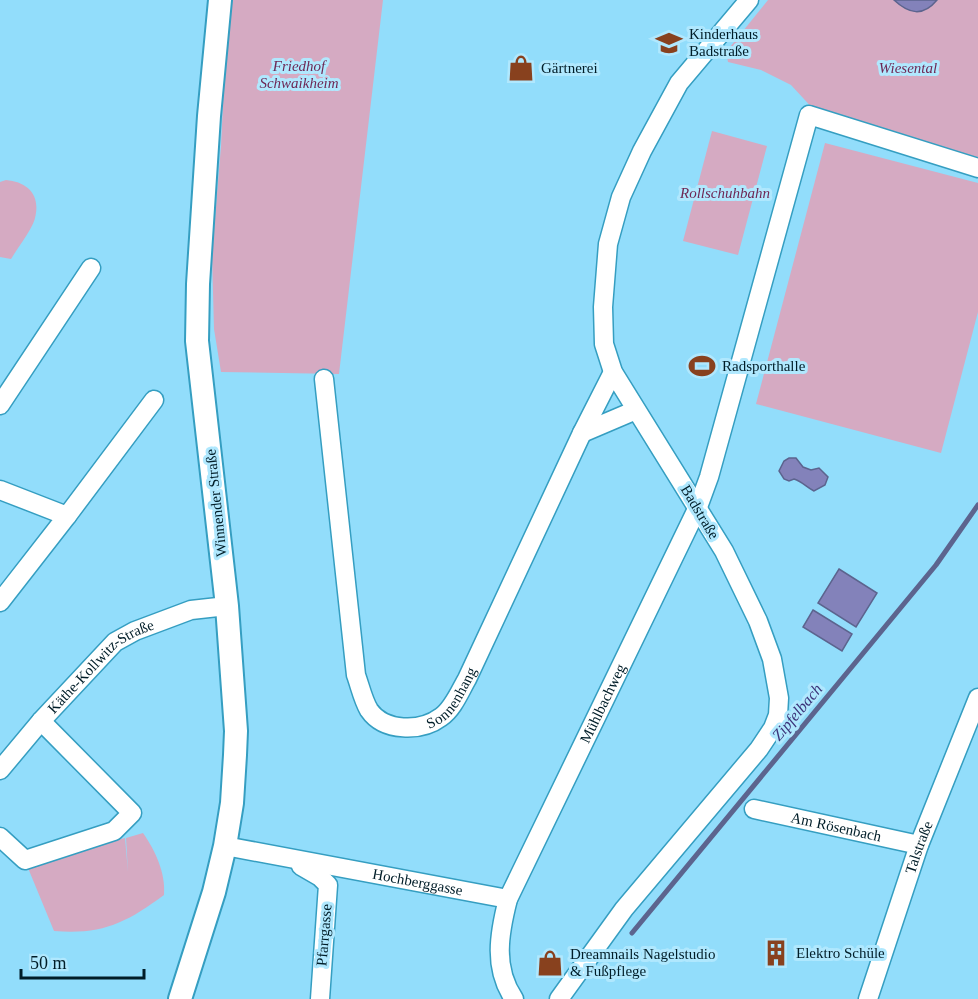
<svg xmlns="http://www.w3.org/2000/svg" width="978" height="999" font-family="Georgia,serif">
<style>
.green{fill:#d5aac2}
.water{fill:#8382ba;stroke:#5c648e;stroke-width:1.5}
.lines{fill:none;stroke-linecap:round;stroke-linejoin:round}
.stream{stroke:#5c648e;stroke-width:5}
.minor-casing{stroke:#359ec1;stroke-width:21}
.major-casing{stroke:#359ec1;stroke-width:26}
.minor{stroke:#fff;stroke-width:18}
.major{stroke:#fff;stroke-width:22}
.labels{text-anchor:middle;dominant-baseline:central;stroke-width:6;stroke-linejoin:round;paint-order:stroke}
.poi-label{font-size:15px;fill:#001d28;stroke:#b0e8fe;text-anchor:start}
.park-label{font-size:15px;font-style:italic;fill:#6e2855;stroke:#b0e8fe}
.street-label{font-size:15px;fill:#001d28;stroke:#b0e8fe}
.water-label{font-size:16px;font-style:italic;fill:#3c347a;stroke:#b0e8fe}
</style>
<rect width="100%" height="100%" fill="#92ddfb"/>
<g class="green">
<path d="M 228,0 L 383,0 L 339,374 L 221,372 L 214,329 L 212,255 L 221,146 Z"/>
<path d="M 768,0 L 978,0 L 978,162 L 816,112 L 791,85 L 761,70 L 728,62 L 726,52 Z"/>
<path d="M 712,131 L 767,146 L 738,255 L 683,241 Z"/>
<path d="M 825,143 L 978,183 L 978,312 L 941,453 L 756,404 Z"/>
<path d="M 6,180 C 27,182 41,194 35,218 C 33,228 17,249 11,259 L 0,257 L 0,182 Z"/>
<path d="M 143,833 C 155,850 166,873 164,895 C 126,923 102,935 54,931 L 28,868 L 79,850 L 125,838 L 128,872 L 126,838 Z"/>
</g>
<g class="water">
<path d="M 894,0 L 937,0 C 923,17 909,14 894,0 Z"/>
<path d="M 789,458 L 796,458 L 803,467 L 811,470 L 819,468 L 828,477 L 825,485 L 814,491 C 806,487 803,482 794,479 L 789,481 L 784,479 L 779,471 L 784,461 Z"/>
<path d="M 839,569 L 877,593 L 856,627 L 818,603 Z"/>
<path d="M 813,610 L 852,634 L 842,651 L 803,627 Z"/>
</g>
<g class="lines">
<path class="stream" d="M 632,933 L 936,565 L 978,505"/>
<g class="minor-casing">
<g id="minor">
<path id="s1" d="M 324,379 L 356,675 C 360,686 363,700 369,710 C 384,732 421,732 441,717 C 453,709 460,691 467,679 L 582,433 L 613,372"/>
<path d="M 0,405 L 91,268"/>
<path d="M 582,433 L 636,410"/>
<path d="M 0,490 L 67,516 L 0,602"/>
<path d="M 67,516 L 154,400"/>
<path id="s2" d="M 0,770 L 41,721 L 115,642 L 135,631 L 191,610 L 227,606"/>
<path id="s3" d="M 754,809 L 919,845"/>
<path d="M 0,837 L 25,860 L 114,831 L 132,813 L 41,721"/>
<path id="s4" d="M 225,846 L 508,899"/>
<path d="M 301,866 L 320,877 L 328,885 L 320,999"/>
<path id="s5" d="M 514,999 C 493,968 499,934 508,899 L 698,507 L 709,477 L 809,115 L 978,168"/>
<path d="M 559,999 L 624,909 L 759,749 L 773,728 L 778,715 L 779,698 L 772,659 L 758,621 L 724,551 L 613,372 L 604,344 L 603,307 L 608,244 L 621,197 L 642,151 L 679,83 L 749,0"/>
<path id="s6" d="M 868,999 L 919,845 L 978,698"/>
</g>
</g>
<g class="major-casing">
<path id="major" d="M 180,999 L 214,892 L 225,846 L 232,803 L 235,755 L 236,731 L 227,606 L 197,341 L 198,284 L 209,116 L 220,0"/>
</g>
<use href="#minor" class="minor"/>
<use href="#major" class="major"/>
</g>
<defs>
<g id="school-bare" transform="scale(2.07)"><path d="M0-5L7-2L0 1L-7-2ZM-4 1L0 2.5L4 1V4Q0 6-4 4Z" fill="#88411e" stroke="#b0e8fe" stroke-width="2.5" paint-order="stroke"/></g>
<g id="shop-bare" transform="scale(2.07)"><path d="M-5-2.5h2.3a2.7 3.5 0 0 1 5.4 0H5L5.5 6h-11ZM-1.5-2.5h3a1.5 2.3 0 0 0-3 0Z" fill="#88411e" stroke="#b0e8fe" stroke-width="2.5" paint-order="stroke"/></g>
<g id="stadium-bare" transform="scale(2.07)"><path d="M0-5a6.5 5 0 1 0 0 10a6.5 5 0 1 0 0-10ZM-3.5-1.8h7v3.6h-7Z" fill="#88411e" stroke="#b0e8fe" stroke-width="2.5" paint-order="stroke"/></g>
<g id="building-bare" transform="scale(2.07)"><path d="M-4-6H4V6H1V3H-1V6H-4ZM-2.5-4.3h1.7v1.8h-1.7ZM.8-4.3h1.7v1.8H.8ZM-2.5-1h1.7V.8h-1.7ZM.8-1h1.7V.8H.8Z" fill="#88411e" stroke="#b0e8fe" stroke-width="2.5" paint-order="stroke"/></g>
</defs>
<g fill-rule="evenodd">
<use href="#school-bare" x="669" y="43"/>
<use href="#shop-bare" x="521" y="68"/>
<use href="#stadium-bare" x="702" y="366"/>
<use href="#building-bare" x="776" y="953"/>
<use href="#shop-bare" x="550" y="963"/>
</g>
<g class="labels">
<g class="poi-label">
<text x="689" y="34">Kinderhaus<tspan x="689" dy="17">Badstraße</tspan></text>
<text x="541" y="68">Gärtnerei</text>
<text x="722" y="366">Radsporthalle</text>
<text x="796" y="953">Elektro Schüle</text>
<text x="570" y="954">Dreamnails Nagelstudio<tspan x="570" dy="17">&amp; Fußpflege</tspan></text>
</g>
<g class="park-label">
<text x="299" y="66">Friedhof<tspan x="299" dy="17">Schwaikheim</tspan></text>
<text x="908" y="68">Wiesental</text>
<text x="725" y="193">Rollschuhbahn</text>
</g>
<g class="street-label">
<text transform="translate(216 503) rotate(-96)">Winnender Straße</text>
<text transform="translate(700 512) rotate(59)">Badstraße</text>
<text stroke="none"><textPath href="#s2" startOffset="146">Käthe-Kollwitz-Straße</textPath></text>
<text stroke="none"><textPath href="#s1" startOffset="436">Sonnenhang</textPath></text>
<text stroke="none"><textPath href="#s5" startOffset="321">Mühlbachweg</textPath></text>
<text stroke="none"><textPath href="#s3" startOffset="84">Am Rösenbach</textPath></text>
<text stroke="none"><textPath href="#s6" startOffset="160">Talstraße</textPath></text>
<text stroke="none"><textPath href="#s4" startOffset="196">Hochberggasse</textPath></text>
<text transform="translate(324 935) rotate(-85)">Pfarrgasse</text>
</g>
<g class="water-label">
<text transform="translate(797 712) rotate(-50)">Zipfelbach</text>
</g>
</g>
<path d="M21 969v9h123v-9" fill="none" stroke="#001d28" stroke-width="3"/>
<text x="30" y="969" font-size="18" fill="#001d28" stroke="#b0e8fe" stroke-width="4.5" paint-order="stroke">50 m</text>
</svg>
